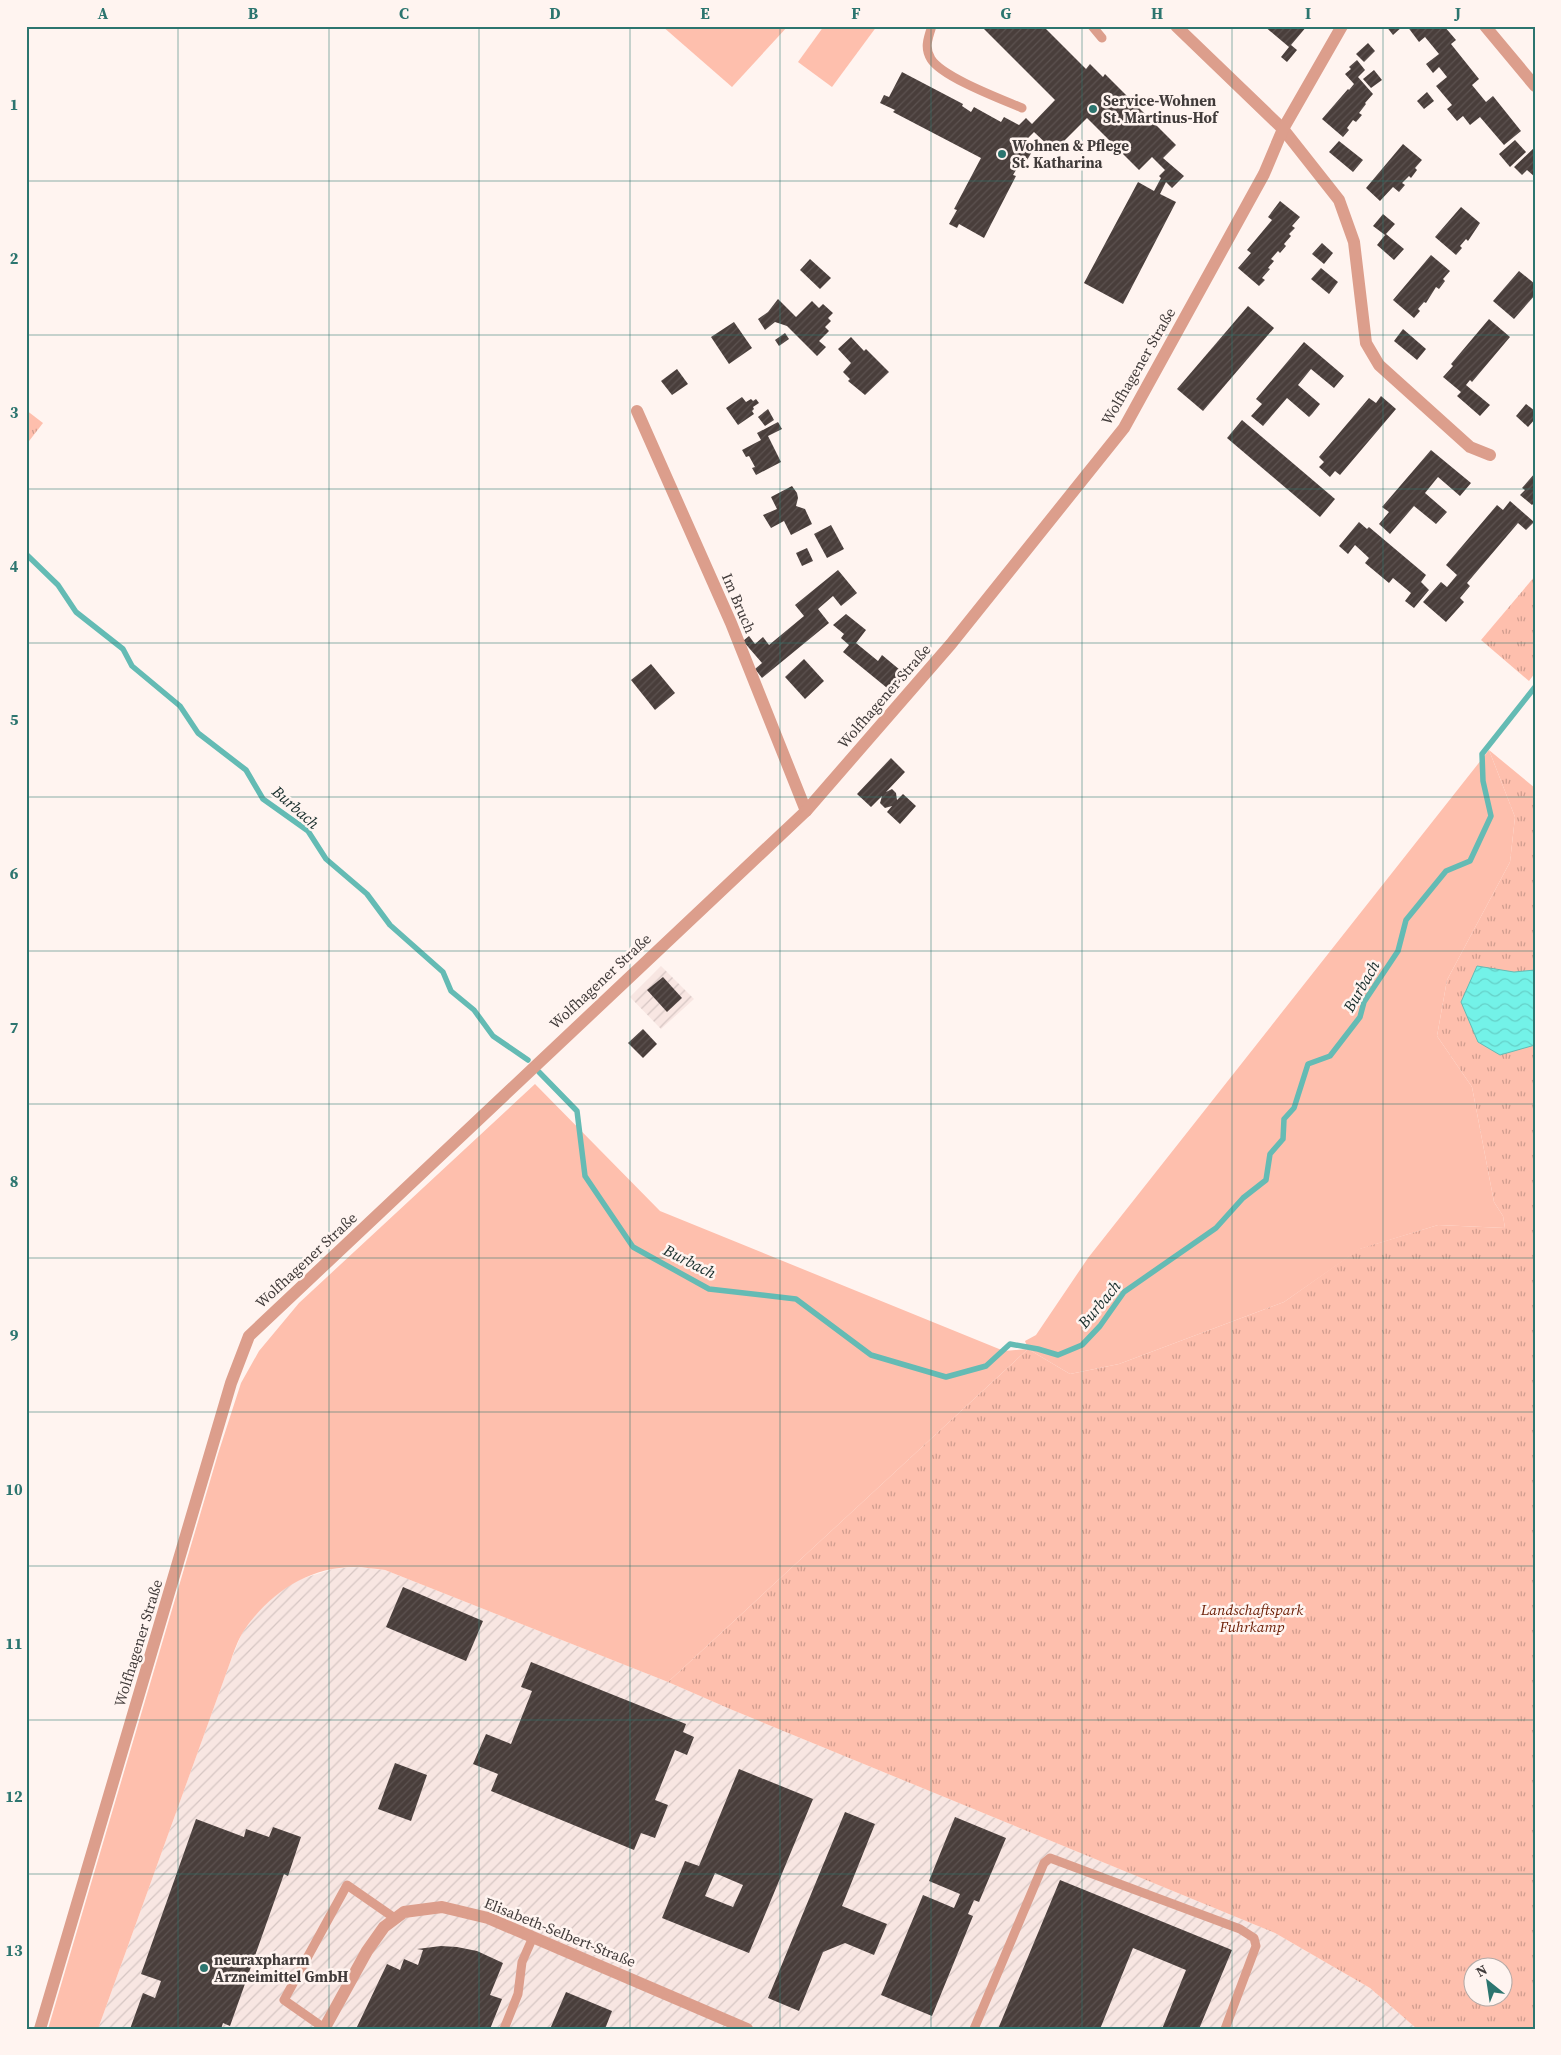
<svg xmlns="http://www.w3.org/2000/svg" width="1561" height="2055" font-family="'Source Serif 4',serif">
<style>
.industrial{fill:url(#industrial-furrows)}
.grass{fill:#febfad}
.park{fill:url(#park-tufts);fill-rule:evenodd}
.water{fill:url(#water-waves);stroke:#64bbb4}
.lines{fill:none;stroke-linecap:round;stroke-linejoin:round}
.stream{stroke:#64bbb4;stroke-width:5.5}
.building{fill:url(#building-hatch);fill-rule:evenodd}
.lane{stroke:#dc9e8c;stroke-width:9}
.street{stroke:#dc9e8c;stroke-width:12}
.grid{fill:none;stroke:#2c756f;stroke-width:1;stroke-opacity:0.55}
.poi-dot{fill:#2c756f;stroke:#fff4f0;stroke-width:2}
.labels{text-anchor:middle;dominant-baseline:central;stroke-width:5;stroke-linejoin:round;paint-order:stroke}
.poi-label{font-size:15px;font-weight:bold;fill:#413b3a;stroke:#fff4f0;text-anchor:start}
.street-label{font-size:15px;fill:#413b3a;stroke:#fff4f0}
.park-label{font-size:15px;font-style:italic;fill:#6b1d04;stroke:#fff4f0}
.water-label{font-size:16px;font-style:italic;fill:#182e2c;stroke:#fff4f0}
.neatline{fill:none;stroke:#2c756f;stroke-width:2}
.grid-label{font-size:16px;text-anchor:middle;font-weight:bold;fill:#2c756f}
</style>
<defs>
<pattern id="industrial-furrows" width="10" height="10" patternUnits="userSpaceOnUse" patternTransform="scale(1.25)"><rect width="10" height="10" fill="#f8e6e2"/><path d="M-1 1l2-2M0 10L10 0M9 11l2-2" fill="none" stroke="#d6c6c3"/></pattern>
<pattern id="park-tufts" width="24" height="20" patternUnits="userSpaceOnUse" patternTransform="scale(1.25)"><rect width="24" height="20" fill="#febfad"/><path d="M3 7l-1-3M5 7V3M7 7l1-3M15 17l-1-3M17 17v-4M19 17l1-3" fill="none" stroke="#cf9c8e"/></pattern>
<pattern id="water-waves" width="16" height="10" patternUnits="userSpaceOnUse" patternTransform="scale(1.25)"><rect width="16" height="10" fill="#73f2e8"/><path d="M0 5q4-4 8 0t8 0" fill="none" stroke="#65d0c8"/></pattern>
<pattern id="building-hatch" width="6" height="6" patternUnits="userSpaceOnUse" patternTransform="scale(1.25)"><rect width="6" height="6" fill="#493e3b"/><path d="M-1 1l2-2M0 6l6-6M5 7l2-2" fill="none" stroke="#5c5250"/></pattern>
</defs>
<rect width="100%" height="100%" fill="#fff4f0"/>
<g class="industrial">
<path d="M 661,966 L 694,999 L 661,1029 L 630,997 Z"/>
<path d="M 355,1567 L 385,1570 L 668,1682 L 730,1709 L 1275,1933 L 1370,1988 L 1417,2029 L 98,2029 L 231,1660 L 242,1633 L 258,1611 L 279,1592 L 298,1580 L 333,1569 Z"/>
</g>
<g class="grass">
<path d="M 662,26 L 788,26 L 732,87 Z"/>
<path d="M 824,26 L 877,26 L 832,87 L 798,62 Z"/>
<path d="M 1489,750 L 1515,817 L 1510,862 L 1447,980 L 1437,1036 L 1472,1087 L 1494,1202 L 1503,1216 L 1505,1228 L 1438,1225 L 1360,1249 L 1284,1302 L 1119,1364 L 1070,1374 L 1028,1349 L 668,1682 L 385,1570 C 375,1569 364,1567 354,1567 C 308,1567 268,1594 243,1632 C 238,1640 234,1651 231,1660 L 98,2029 L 48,2029 L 218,1454 L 241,1383 L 259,1351 L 299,1303 L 535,1084 L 660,1211 L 1004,1351 L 1028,1349 L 1025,1341 L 1036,1335 L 1088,1258 Z"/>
</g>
<g class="park">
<path d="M 26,410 L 43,423 L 26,445 Z"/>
<path d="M 1535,576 L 1535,673 L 1529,681 L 1481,640 Z"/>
<path d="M 1489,750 L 1535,788 L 1535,2029 L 1417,2029 L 1370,1988 L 1275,1933 L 730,1709 L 668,1682 L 1028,1349 L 1070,1374 L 1119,1364 L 1284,1302 L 1359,1249 L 1438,1225 L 1505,1228 L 1503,1216 L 1494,1202 L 1472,1087 L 1437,1036 L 1447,980 L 1510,862 L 1515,817 ZM 1474,1968 L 1504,1968 L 1504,1998 L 1474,1998 Z"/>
</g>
<path class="water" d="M 1477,966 L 1514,972 L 1535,970 L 1535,1045 L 1500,1055 L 1478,1042 L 1461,1002 Z"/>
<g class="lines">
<g class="stream">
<path d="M 26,554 L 58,585 L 76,612 L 123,649 L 132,666 L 180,706 L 198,733 L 246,770 L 263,799 L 308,831 L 326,859 L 367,894 L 390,925 L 443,972 L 451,991 L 474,1010 L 493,1036 L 528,1060"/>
<path d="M 539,1072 L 577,1111 L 585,1176 L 633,1247 L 709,1289 L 796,1299 L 871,1355 L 946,1377 L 986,1366 L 1010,1344 L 1038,1349 L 1058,1355 L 1082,1345 L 1100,1326 L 1124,1292 L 1216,1228 L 1243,1198 L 1266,1180 L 1270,1154 L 1283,1139 L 1284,1119 L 1294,1108 L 1308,1064 L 1330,1056 L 1360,1017 L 1364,1002 L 1398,951 L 1406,920 L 1446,871 L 1470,861 L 1491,816 L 1483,781 L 1482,754 L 1535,687"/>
</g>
</g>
<g class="building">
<path d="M 981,26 L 1043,26 L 1086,69 L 1090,64 L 1103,77 L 1105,74 L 1176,145 L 1163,158 L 1184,176 L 1172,188 L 1166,182 L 1160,194 L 1176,202 L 1123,304 L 1084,283 L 1138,182 L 1154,191 L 1161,178 L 1159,176 L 1165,170 L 1152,157 L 1139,170 L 1087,118 L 1054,151 L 1034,132 L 1022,144 L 1033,150 L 1023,167 L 1019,165 L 1013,175 L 1016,176 L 984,238 L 959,224 L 957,228 L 949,224 L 957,210 L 954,209 L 981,158 L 893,112 L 895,110 L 880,103 L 884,95 L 889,97 L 902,72 L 963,104 L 962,106 L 971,112 L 974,107 L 1001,122 L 1004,117 L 1019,125 L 1026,118 L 1032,124 L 1055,100 Z"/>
<path d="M 1264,26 L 1307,26 L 1291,45 L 1297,50 L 1287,62 L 1281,57 L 1289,47 Z"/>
<path d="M 1386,26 L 1403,26 L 1393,35 Z"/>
<path d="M 1407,26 L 1444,26 L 1456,40 L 1451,44 L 1479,79 L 1472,85 L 1486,102 L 1493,96 L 1521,131 L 1504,145 L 1480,117 L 1470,125 L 1463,116 L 1457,121 L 1447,109 L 1452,105 L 1436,86 L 1447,77 L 1439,67 L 1433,73 L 1426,64 L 1439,54 L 1425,37 L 1419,42 Z"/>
<path d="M 1368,43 L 1375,51 L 1364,62 L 1356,54 Z"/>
<path d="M 1357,60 L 1365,70 L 1358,77 L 1373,94 L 1365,103 L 1366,104 L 1359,113 L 1362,115 L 1356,122 L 1353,120 L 1347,128 L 1349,130 L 1343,137 L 1322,119 L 1348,89 L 1349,90 L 1354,84 L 1345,74 L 1351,69 L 1349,67 Z"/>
<path d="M 1374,70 L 1382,80 L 1371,88 L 1363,79 Z"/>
<path d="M 1427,92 L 1434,101 L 1424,109 L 1417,101 Z"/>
<path d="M 1515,140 L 1526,152 L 1510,167 L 1499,154 Z"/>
<path d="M 1339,141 L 1363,160 L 1353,172 L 1329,152 Z"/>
<path d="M 1403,144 L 1422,160 L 1415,168 L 1417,170 L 1411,178 L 1409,176 L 1402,183 L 1405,185 L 1399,192 L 1393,187 L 1380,201 L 1366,188 Z"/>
<path d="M 1535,147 L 1535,177 L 1527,170 L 1522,175 L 1514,167 Z"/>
<path d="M 1280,201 L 1300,217 L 1292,226 L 1295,228 L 1289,234 L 1291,236 L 1284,244 L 1286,246 L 1280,253 L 1278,251 L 1271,259 L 1274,261 L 1268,268 L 1270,269 L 1262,278 L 1265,280 L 1259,286 L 1238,268 L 1251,253 L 1247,250 L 1272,220 L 1268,217 Z"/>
<path d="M 1461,207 L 1480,223 L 1468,241 L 1466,239 L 1460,246 L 1462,248 L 1456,255 L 1435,237 Z"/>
<path d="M 1383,214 L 1395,224 L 1386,234 L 1404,249 L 1394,260 L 1377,245 L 1385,235 L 1373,226 Z"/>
<path d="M 1322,243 L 1333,253 L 1324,264 L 1312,254 Z"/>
<path d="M 1431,255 L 1450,271 L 1443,279 L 1445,281 L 1439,289 L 1436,287 L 1426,303 L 1424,302 L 1418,309 L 1420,311 L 1414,318 L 1393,300 Z"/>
<path d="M 810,259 L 831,278 L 820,289 L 800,270 Z"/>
<path d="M 1321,268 L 1338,282 L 1329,294 L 1311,279 Z"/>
<path d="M 1519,271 L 1535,284 L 1535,295 L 1514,319 L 1493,301 Z"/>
<path d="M 778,299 L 796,317 L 812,301 L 819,308 L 823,304 L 833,313 L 828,318 L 831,321 L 825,327 L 829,331 L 819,341 L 826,347 L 817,356 L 787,326 L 775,322 L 765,330 L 758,319 L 768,312 Z"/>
<path d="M 1248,306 L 1274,328 L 1203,411 L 1177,389 Z"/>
<path d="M 1489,319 L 1510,337 L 1472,382 L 1470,380 L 1466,385 L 1490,405 L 1480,416 L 1457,396 L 1461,392 L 1443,377 L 1453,366 L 1451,364 Z"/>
<path d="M 734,322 L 752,348 L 729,364 L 711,337 Z"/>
<path d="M 1403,329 L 1426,349 L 1417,360 L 1394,341 Z"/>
<path d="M 785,333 L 789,339 L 779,346 L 775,340 Z"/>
<path d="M 851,337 L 864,351 L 866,349 L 889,372 L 865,395 L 848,381 L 850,379 L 843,372 L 851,363 L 838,349 Z"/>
<path d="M 1304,342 L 1344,376 L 1334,388 L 1311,369 L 1298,385 L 1320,404 L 1312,414 L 1309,417 L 1287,398 L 1263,426 L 1251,416 L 1262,404 L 1256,399 Z"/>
<path d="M 677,369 L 688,384 L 672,395 L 661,381 Z"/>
<path d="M 1381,396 L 1396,409 L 1340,475 L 1335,471 L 1330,477 L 1319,467 L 1324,462 L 1319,457 L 1369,398 L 1376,403 Z"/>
<path d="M 742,397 L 746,402 L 751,399 L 753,401 L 756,399 L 759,403 L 753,407 L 754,409 L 752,411 L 754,414 L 738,425 L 726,408 Z"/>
<path d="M 1526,404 L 1535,411 L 1535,419 L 1528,427 L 1516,416 Z"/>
<path d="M 768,409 L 774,420 L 765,426 L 758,417 Z"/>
<path d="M 1242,420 L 1335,499 L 1320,517 L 1227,438 Z"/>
<path d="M 778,422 L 782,429 L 768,436 L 781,462 L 756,475 L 752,468 L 755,467 L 749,456 L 746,457 L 742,450 L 761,440 L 757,433 Z"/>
<path d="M 1431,450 L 1471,483 L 1460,496 L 1438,477 L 1425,493 L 1447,512 L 1436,524 L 1414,506 L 1390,534 L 1379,524 L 1389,512 L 1382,507 Z"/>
<path d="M 1535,473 L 1535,502 L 1532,505 L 1520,495 L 1525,490 L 1522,488 Z"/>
<path d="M 792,486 L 797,493 L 798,498 L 796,506 L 805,509 L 812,524 L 791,535 L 784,521 L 771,528 L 763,515 L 777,509 L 771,497 Z"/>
<path d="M 1510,501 L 1534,522 L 1526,530 L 1518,523 L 1467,583 L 1470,586 L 1460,598 L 1464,602 L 1446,622 L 1423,602 L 1441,582 L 1447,587 L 1457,575 L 1446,565 L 1497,505 L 1503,510 Z"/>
<path d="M 1359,522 L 1367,529 L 1369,527 L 1426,575 L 1421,582 L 1429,590 L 1414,608 L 1405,601 L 1411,593 L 1393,578 L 1389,583 L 1365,563 L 1369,558 L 1355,545 L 1348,554 L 1339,546 Z"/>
<path d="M 831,525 L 844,549 L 827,558 L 814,534 Z"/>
<path d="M 807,548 L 813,561 L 802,566 L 796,553 Z"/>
<path d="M 838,570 L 857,593 L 841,606 L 833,596 L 818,609 L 829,623 L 762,678 L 755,669 L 762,663 L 743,641 L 749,636 L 755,644 L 763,637 L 769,645 L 804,616 L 795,605 Z"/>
<path d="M 846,614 L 866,630 L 856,643 L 878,661 L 882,655 L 906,675 L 892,692 L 843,652 L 849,645 L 841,638 L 844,634 L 833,625 Z"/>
<path d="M 804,659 L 824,681 L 805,699 L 785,677 Z"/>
<path d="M 651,664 L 675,693 L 655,710 L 631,680 Z"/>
<path d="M 891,758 L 905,772 L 886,792 L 892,789 L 896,793 L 897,800 L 903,794 L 916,806 L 900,824 L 887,812 L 892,806 L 885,808 L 880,803 L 882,796 L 871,807 L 857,794 Z"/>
<path d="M 663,977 L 682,998 L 667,1012 L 647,990 Z"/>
<path d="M 643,1029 L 657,1044 L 643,1058 L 628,1043 Z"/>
<path d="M 403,1587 L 483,1621 L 466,1661 L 386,1627 Z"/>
<path d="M 531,1662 L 686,1724 L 683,1732 L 694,1737 L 687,1755 L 675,1750 L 655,1800 L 668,1805 L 655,1838 L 641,1833 L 634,1850 L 491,1791 L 498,1774 L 473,1764 L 486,1734 L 511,1744 L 532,1691 L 521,1687 Z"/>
<path d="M 395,1763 L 427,1775 L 411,1821 L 378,1809 Z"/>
<path d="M 739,1769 L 813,1799 L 749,1953 L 662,1918 L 685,1861 L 699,1866 ZM 715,1873 L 743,1885 L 733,1907 L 705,1896 Z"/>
<path d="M 845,1812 L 875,1824 L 842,1906 L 887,1924 L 874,1955 L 845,1943 L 823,1952 L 799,2011 L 768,1998 Z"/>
<path d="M 955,1817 L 1006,1838 L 979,1902 L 974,1900 L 968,1914 L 973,1916 L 932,2016 L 881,1995 L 923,1895 L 954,1908 L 960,1894 L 929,1881 Z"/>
<path d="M 196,1819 L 244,1837 L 246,1829 L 269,1837 L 273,1827 L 301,1837 L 288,1876 L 284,1874 L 230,2026 L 223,2023 L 221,2029 L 130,2029 L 143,1993 L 155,1998 L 161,1981 L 141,1974 Z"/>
<path d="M 1060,1880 L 1232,1950 L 1199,2029 L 1162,2029 L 1186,1970 L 1133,1948 L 1100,2029 L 998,2029 Z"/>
<path d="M 441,1946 L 457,1947 L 477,1951 L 503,1963 L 490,1995 L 502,1999 L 490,2029 L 356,2029 L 387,1964 L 400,1970 L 404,1959 L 418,1965 L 423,1950 L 417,1949 Z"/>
<path d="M 566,1992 L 612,2011 L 605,2029 L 550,2029 Z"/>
</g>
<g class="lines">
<g class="lane">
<path d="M 932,26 C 928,38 924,48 931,59 C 942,77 1001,99 1022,108"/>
<path d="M 1092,26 L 1102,38"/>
<path d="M 324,2028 L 284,2000 L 347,1885 L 396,1919"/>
<path d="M 504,2029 L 518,1994 L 522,1962 L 533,1937"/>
<path d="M 974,2029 L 1044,1863 L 1050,1858 L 1240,1929 L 1254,1938 L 1256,1946 L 1225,2029"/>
</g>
<g class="street">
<path d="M 1176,26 L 1283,129 L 1339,200 L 1354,242 L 1366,343 L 1379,365 L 1470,447 L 1490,455"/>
<path d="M 1485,26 L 1535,86"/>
<path d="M 637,411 L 731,623 L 806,811"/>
<path d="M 40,2029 L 231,1383 L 249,1336 L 806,811 L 951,644 L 1124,428 L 1264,174 L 1283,129 L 1342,26"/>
<path d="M 324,2029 L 367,1951 L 384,1927 L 404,1912 L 442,1907 L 488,1918 L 747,2029"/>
</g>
</g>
<path class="grid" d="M 178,26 L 178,2029M 329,26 L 329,2029M 479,26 L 479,2029M 630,26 L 630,2029M 780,26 L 780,2029M 931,26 L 931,2029M 1082,26 L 1082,2029M 1232,26 L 1232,2029M 1383,26 L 1383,2029M 26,181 L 1535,181M 26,335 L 1535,335M 26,489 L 1535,489M 26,643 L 1535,643M 26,797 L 1535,797M 26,951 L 1535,951M 26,1104 L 1535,1104M 26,1258 L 1535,1258M 26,1412 L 1535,1412M 26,1566 L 1535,1566M 26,1720 L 1535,1720M 26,1874 L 1535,1874"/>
<g class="poi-dot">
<circle cx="1093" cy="109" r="5"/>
<circle cx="1002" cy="154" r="5"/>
<circle cx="204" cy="1968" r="5"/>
</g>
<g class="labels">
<g class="poi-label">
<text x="1103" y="100">Service-Wohnen<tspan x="1103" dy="17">St. Martinus-Hof</tspan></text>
<text x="1012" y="145">Wohnen &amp; Pflege<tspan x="1012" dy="17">St. Katharina</tspan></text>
<text x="214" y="1959">neuraxpharm<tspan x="214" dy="17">Arzneimittel GmbH</tspan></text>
</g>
<g class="street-label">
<text transform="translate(1138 366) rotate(-60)">Wolfhagener Straße</text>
<text transform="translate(739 603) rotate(67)">Im Bruch</text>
<text transform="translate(884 696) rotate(-49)">Wolfhagener Straße</text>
<text transform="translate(600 981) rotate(-43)">Wolfhagener Straße</text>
<text transform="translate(306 1260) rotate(-43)">Wolfhagener Straße</text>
<text transform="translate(138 1643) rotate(-73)">Wolfhagener Straße</text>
<text transform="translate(560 1932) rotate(22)">Elisabeth-Selbert-Straße</text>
</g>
<g class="park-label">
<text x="1252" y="1609">Landschaftspark<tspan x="1252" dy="17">Fuhrkamp</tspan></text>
</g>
<g class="water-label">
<text transform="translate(296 807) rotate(41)">Burbach</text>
<text transform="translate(1361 986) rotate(-60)">Burbach</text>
<text transform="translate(690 1261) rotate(27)">Burbach</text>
<text transform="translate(1099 1304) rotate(-50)">Burbach</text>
</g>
</g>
<rect width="1561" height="2055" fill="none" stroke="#fff4f0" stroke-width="55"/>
<g transform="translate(1488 1982) rotate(330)"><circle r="24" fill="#fff4f0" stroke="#b3aaa7"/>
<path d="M0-4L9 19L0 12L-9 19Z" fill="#2c756f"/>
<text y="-8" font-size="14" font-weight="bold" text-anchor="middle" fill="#413b3a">N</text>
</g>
<rect x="28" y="28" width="1506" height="2000" class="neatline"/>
<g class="grid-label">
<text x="103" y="19">A</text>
<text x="253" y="19">B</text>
<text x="404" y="19">C</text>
<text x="555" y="19">D</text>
<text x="705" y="19">E</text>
<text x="856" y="19">F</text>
<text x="1006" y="19">G</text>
<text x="1157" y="19">H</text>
<text x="1308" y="19">I</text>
<text x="1458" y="19">J</text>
<text x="14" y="110">1</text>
<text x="14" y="264">2</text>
<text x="14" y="418">3</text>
<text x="14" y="572">4</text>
<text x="14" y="725">5</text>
<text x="14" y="879">6</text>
<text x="14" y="1033">7</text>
<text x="14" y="1187">8</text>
<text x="14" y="1341">9</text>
<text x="14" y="1495">10</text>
<text x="14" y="1649">11</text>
<text x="14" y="1802">12</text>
<text x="14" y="1956">13</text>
</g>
</svg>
